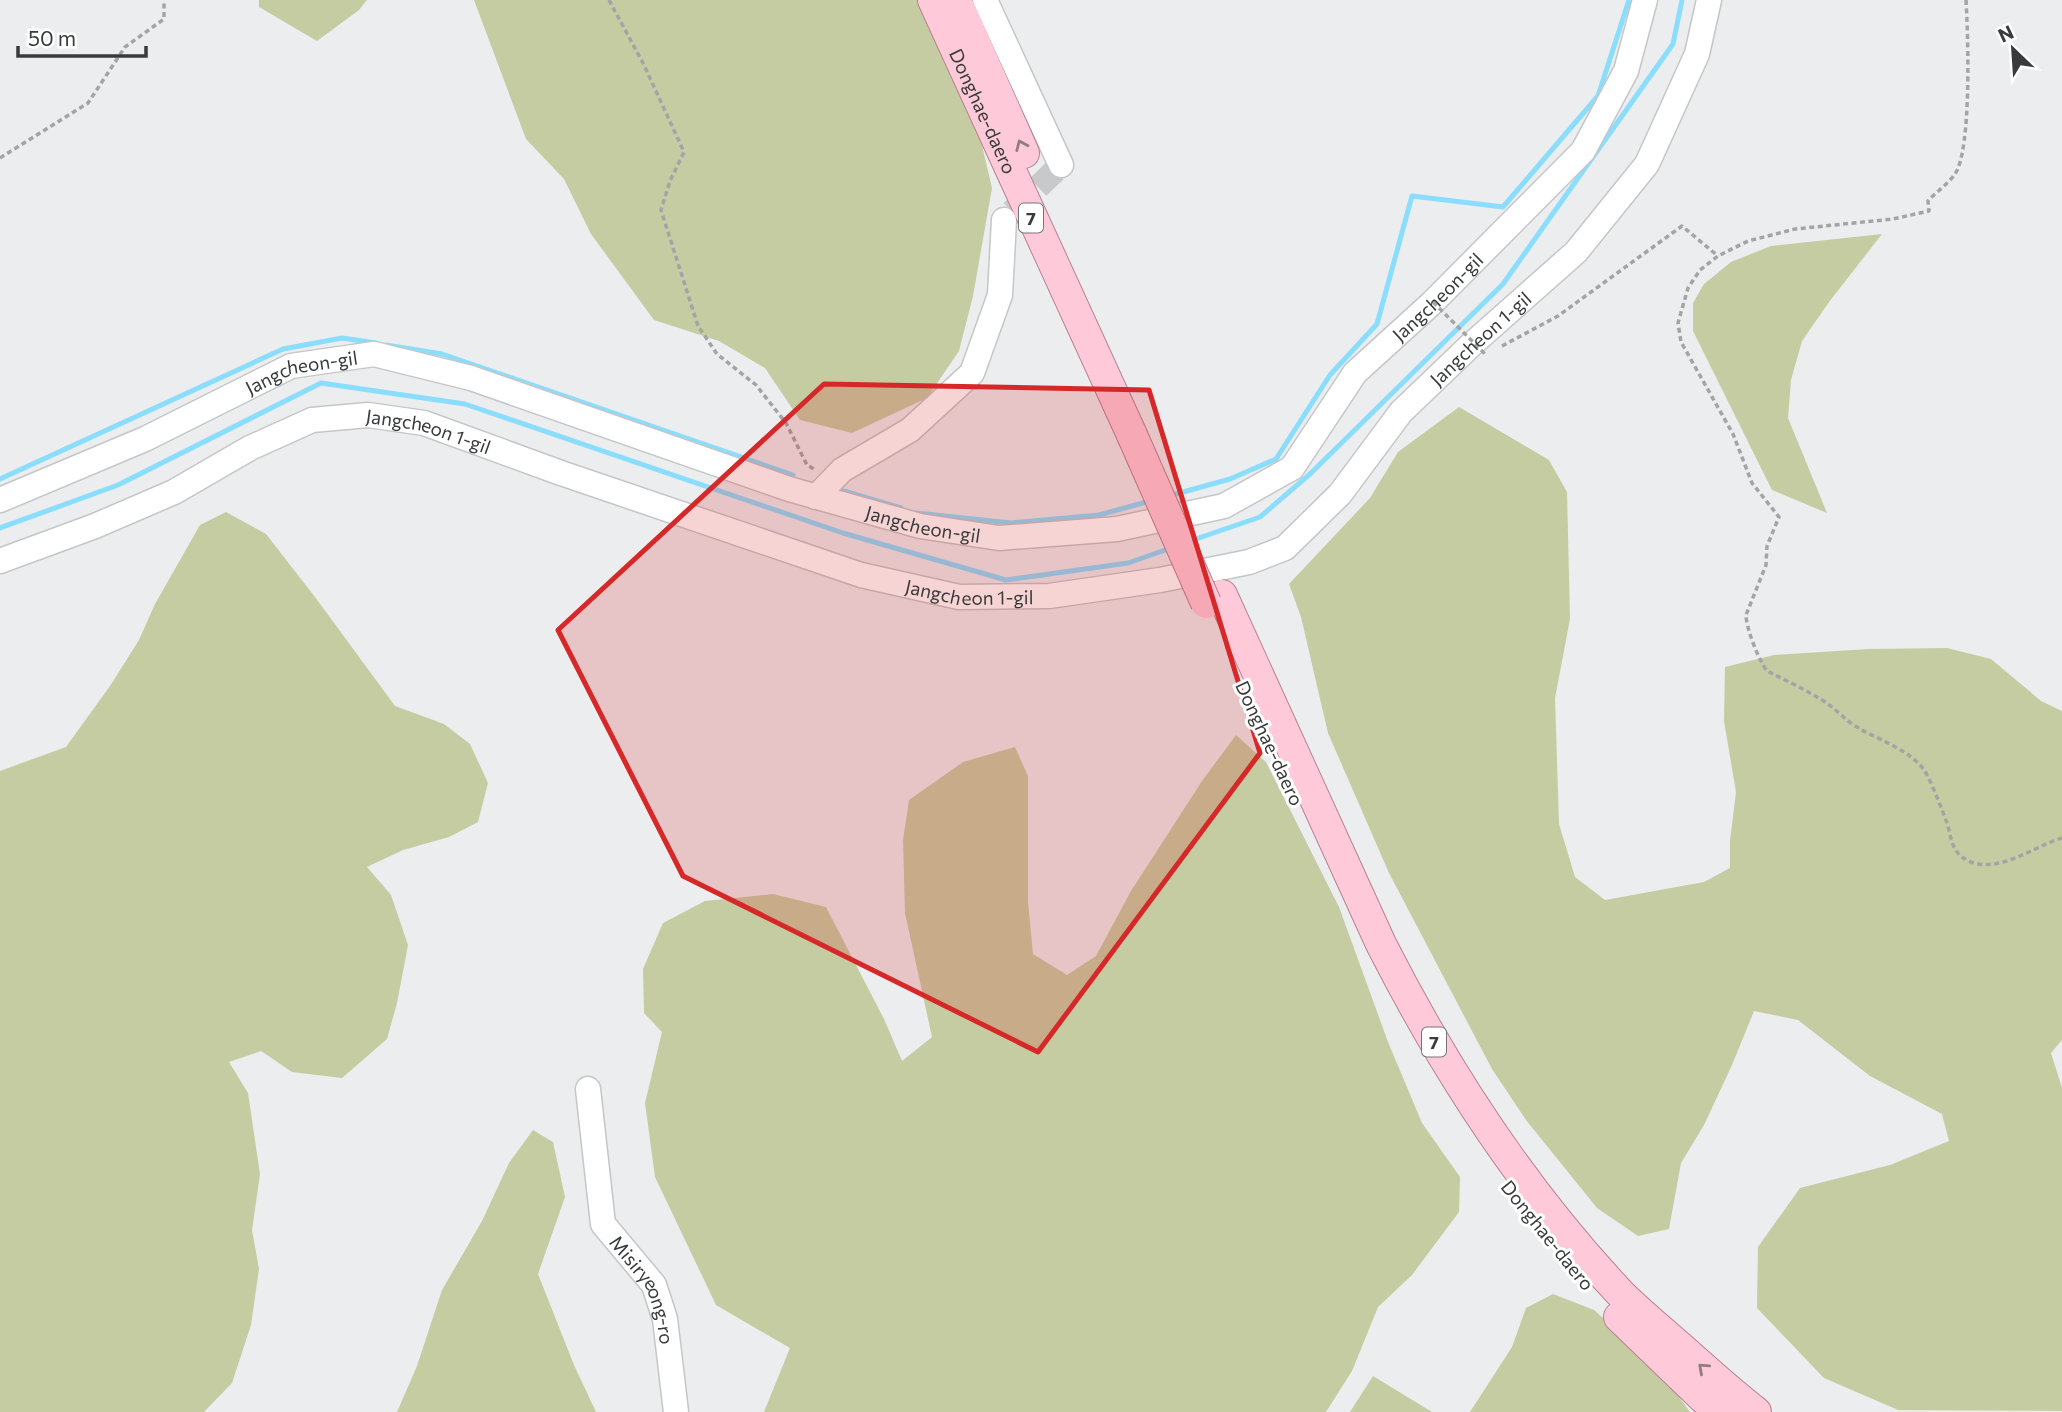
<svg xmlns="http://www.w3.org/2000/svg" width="2062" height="1412" font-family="Commissioner,sans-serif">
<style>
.green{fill:#c5cca2}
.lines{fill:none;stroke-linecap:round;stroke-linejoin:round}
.stream{stroke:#8addfc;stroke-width:5}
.minor-tunnel{stroke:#c7c9cb;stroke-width:24;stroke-dasharray:24 12;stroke-linecap:butt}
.minor-casing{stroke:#c4c6c8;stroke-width:27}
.major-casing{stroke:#b88191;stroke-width:32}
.path{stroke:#a3a4a6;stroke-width:3.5;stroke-dasharray:5 3.5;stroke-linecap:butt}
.minor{stroke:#fff;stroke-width:24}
.major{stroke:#fecad9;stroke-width:30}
.major-bridge-casing{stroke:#b88191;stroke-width:32;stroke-linecap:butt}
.path-bridge{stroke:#a3a4a6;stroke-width:3.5;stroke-dasharray:5 3.5;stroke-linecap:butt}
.major-bridge{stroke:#fecad9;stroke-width:30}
.oneway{stroke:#927b82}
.marked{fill:#d62828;fill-opacity:0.2;stroke:#d62828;stroke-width:5;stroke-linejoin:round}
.labels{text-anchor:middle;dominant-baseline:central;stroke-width:6;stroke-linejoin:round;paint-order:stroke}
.shield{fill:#fff;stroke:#747576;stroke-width:2}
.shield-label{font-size:18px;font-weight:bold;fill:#393a3b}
.street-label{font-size:19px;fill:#393a3b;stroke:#fff}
</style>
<rect width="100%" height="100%" fill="#ebedef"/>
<g class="green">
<path d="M 259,0 L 367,0 L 359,10 L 317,41 L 259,7 Z"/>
<path d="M 474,0 L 920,0 L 977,124 L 992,188 L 973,296 L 959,351 L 927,398 L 852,433 L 800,420 L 765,368 L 719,341 L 654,320 L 591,234 L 564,179 L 526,139 Z"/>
<path d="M 1882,234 L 1829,302 L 1802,341 L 1791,380 L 1788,418 L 1827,513 L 1772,490 L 1693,331 L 1693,303 L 1704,284 L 1731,262 L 1771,246 Z"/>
<path d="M 1459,407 L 1549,460 L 1567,492 L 1570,619 L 1555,698 L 1559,824 L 1575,877 L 1605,900 L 1704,882 L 1730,868 L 1730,841 L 1736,792 L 1724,721 L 1725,667 L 1774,655 L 1869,649 L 1947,648 L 1991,659 L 2041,701 L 2062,711 L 2062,1040 L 2051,1053 L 2062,1088 L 2062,1411 L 1898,1410 L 1824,1378 L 1757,1308 L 1758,1247 L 1800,1188 L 1890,1165 L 1949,1141 L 1942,1114 L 1870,1076 L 1798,1020 L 1754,1011 L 1732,1065 L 1704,1125 L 1681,1163 L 1669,1229 L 1638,1236 L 1597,1208 L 1526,1120 L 1492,1069 L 1389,873 L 1328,733 L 1301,617 L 1289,584 L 1370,498 L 1398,452 Z"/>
<path d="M 226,512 L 266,534 L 315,597 L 395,706 L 444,724 L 470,744 L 488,783 L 478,822 L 449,837 L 403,850 L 367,867 L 391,895 L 408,945 L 397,1003 L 387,1039 L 342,1078 L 292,1072 L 261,1051 L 229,1062 L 248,1093 L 260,1174 L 252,1230 L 259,1269 L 251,1325 L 232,1383 L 204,1412 L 0,1412 L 0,771 L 66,747 L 110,686 L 139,640 L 155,604 L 200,525 Z"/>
<path d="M 1236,735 L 1266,762 L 1339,907 L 1388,1042 L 1422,1123 L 1460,1177 L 1459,1212 L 1412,1275 L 1378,1307 L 1352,1371 L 1326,1412 L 764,1412 L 790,1348 L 716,1305 L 655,1177 L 645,1103 L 662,1032 L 644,1013 L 643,969 L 663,923 L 705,901 L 773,894 L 826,907 L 884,1019 L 902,1061 L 932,1037 L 905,913 L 903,840 L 909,800 L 963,762 L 1015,747 L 1028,776 L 1028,902 L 1033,954 L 1067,975 L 1096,956 L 1131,891 L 1202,781 Z"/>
<path d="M 533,1130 L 553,1142 L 565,1197 L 538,1274 L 574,1365 L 596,1412 L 397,1412 L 417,1366 L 442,1290 L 482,1221 L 509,1163 Z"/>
<path d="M 1553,1294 L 1594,1310 L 1656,1365 L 1690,1412 L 1470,1412 L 1512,1347 L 1526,1308 Z"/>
<path d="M 1373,1376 L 1432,1412 L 1350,1412 Z"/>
</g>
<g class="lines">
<g class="stream">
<path d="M 386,345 L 442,354 L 793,475"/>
<path d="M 0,479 L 283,349 L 342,338 L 376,343"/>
<path d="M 844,491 L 901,508"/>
<path d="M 1169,496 L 1230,479 L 1276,459 L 1330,375 L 1377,324 L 1412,196 L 1503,207 L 1598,96 L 1629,0"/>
<path d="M 917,513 L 1011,523 L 1099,515 L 1150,501"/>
<path d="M 0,528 L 118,485 L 321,383 L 465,404 L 843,533 L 1006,580 L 1128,563 L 1171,548"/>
<path d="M 1190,541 L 1260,517 L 1310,474 L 1503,284 L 1673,44 L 1682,0"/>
</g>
<path class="minor-tunnel" d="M 1012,212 L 1061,165"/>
<g class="minor-casing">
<g id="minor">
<path d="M 985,0 L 1061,165"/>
<path d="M 816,497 L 842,470 L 910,430 L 972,373 L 1000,295 L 1004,220"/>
<path id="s1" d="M 0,500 L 145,439 L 291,366 L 374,354 L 471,378 L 789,489 L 920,526 L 999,538 L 1117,529 L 1224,506 L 1292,468 L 1355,373 L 1433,302 L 1583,151 L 1626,71 L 1645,0"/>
<path id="s2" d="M 0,561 L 95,526 L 174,492 L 250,448 L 312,420 L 368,415 L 424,423 L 561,473 L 861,575 L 959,597 L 1049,596 L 1160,580 L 1249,562 L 1285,548 L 1340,494 L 1401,412 L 1471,345 L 1576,252 L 1647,164 L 1697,54 L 1709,0"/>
<path id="s3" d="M 588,1089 L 603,1224 L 654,1285 L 665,1319 L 676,1412"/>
</g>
</g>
<g class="major-casing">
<g id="major">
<path id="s4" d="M 933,0 L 1132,435"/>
<path d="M 956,0 L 1024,153"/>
<path d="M 1222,595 L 1381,944 C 1445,1070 1523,1190 1620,1293 C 1639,1312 1660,1329 1679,1346 C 1705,1369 1729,1391 1756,1412"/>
<path d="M 1619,1317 L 1703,1398 L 1721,1412"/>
</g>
</g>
<g class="path">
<path d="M 609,0 L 644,65 L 684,152 L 670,181 L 661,210 L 698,326 L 717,354 L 756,385 L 786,423 L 807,465 L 814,469"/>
<path d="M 1966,0 C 1968,33 1972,149 1955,174 C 1948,184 1936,192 1928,201 L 1929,211 L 1893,219 L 1795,229 L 1748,241 L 1718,256 L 1700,270 L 1688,288 L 1678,323 L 1681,342 L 1733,434 L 1752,483 L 1779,517 L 1767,546 L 1766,565 L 1746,615 C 1746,628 1759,661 1767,671 C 1787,681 1809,691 1828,704 C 1838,711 1846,721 1857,727 C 1878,740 1909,749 1924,770 C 1930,778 1943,812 1947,823 C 1952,839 1951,854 1971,862 C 2001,873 2034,846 2062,838"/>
<path d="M 0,158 L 88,103 L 125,47 L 164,19 L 164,0"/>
<path d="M 1502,346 L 1558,316 L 1682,226 L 1718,256"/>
</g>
<use href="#minor" class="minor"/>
<use href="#major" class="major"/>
<g class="major-bridge-casing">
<path id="major-bridge" d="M 1132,435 L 1206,603"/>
</g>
<path class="path-bridge" d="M 1433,302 L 1485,354"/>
<use href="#major-bridge" class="major-bridge"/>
</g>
<defs><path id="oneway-chevron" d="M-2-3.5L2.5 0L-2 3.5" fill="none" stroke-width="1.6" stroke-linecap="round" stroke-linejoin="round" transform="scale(1.75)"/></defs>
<g class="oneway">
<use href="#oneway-chevron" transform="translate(1021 145) rotate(-114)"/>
<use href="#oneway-chevron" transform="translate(1703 1368) rotate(-138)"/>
</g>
<path class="marked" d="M 824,384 L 1149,390 L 1260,753 L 1038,1052 L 683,876 L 558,630 Z"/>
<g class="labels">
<g class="shield">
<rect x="1019" y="203.5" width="24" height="29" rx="5"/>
<rect x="1422" y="1027.5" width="24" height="29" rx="5"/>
</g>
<g class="shield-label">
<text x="1031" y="218">7</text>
<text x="1434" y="1042">7</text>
</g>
<g class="street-label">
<text stroke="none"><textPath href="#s4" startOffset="122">Donghae-daero</textPath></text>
<text stroke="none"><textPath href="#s1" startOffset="1589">Jangcheon-gil</textPath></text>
<text stroke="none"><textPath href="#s2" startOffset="1638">Jangcheon 1-gil</textPath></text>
<text stroke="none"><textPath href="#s1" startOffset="329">Jangcheon-gil</textPath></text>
<text stroke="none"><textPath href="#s2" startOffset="462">Jangcheon 1-gil</textPath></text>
<text stroke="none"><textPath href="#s1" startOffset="980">Jangcheon-gil</textPath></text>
<text stroke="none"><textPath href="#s2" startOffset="1029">Jangcheon 1-gil</textPath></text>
<text transform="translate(1270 743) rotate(65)">Donghae-daero</text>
<text transform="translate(1548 1235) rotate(51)">Donghae-daero</text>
<text stroke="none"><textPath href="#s3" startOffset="215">Misiryeong-ro</textPath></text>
</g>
</g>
<g transform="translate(2013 49) rotate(335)" stroke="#ffffff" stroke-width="5" paint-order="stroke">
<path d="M0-5L12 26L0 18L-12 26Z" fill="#393a3b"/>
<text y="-10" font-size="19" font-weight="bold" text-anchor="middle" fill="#393a3b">N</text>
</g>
<path d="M18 46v10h128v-10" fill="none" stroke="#393a3b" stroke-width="3.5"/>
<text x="28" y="46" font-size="21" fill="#393a3b" stroke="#ffffff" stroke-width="5" paint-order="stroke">50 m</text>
</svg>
